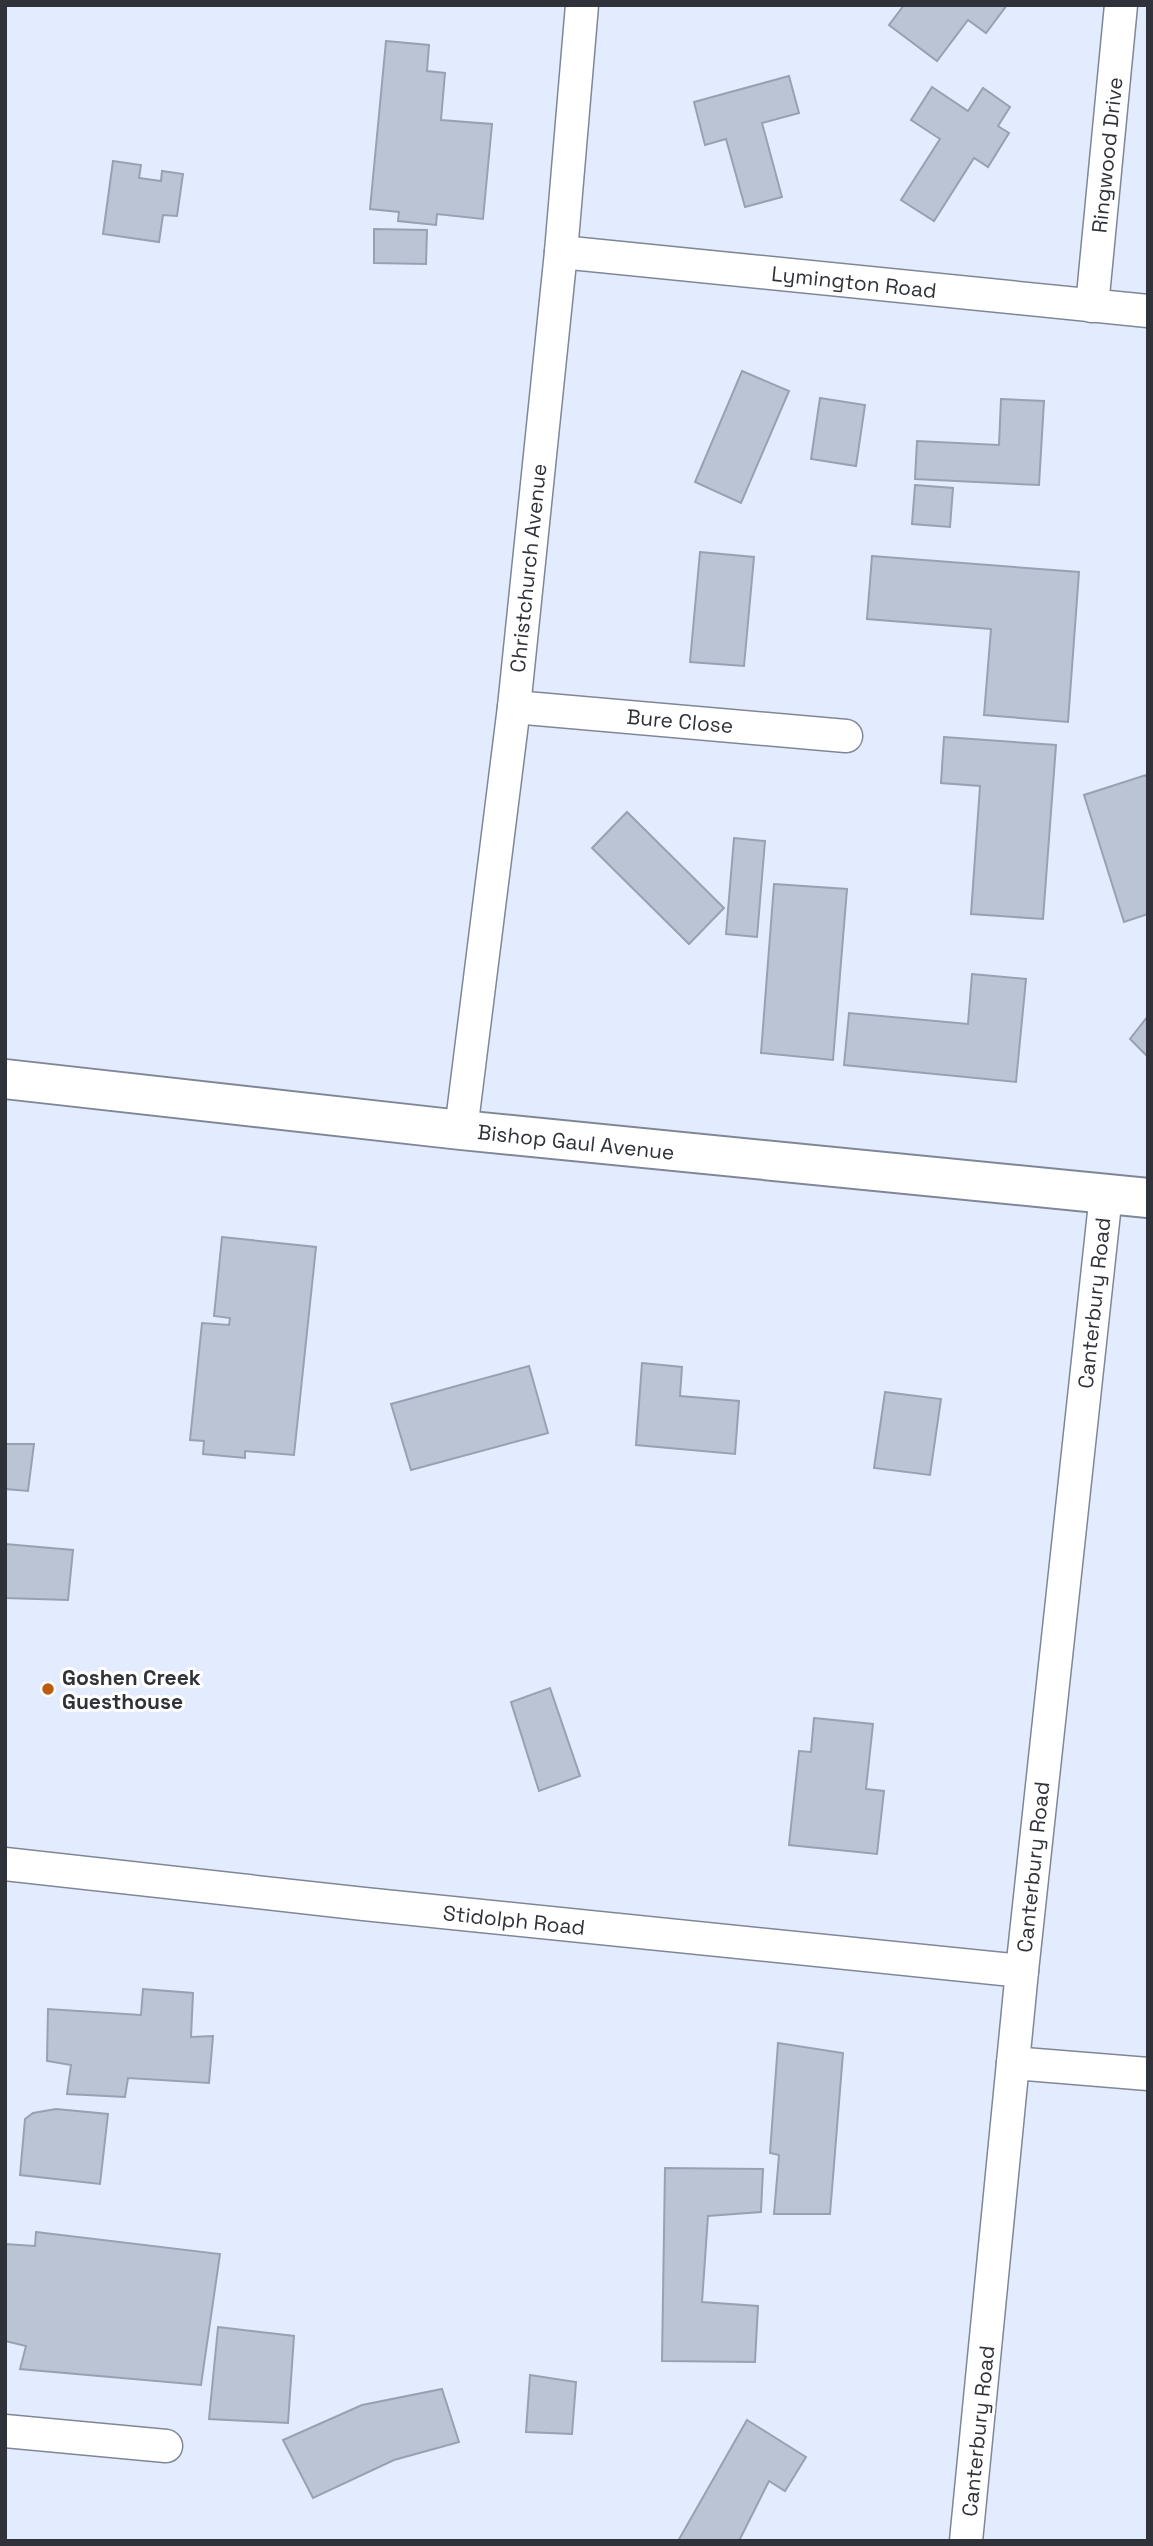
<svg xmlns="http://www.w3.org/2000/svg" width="1153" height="2546" font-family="'Space Grotesk',sans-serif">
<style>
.building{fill:#bbc4d5;stroke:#98a1b1;stroke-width:2}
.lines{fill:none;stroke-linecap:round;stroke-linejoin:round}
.street-casing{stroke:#7f8797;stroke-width:35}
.secondary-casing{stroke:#7f8797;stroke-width:42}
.street{stroke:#fff;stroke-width:32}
.secondary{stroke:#fff;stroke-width:38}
.poi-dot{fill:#bb5d0d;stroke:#fff;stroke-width:2.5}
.labels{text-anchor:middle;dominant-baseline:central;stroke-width:6;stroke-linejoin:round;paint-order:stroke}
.street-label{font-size:21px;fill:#2f3239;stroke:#fff}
.poi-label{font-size:21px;font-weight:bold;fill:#2f3239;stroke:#fff;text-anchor:start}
</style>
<rect width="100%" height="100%" fill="#e3ecfe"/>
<g class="building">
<path d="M 904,5 L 1007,5 L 986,33 L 968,20 L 937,61 L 889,25 Z"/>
<path d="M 386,41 L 429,45 L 427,71 L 445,73 L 441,120 L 492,124 L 483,219 L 437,214 L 436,225 L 398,221 L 399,212 L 370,209 Z"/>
<path d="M 789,76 L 799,113 L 762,123 L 782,197 L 745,207 L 726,139 L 705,145 L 694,102 Z"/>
<path d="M 932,87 L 968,111 L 983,88 L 1010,107 L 998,126 L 1009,133 L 988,167 L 974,158 L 934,221 L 901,200 L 940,139 L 911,120 Z"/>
<path d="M 113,161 L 141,165 L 139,178 L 161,181 L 162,171 L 183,174 L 177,216 L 163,215 L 159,242 L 103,234 Z"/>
<path d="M 374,229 L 427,230 L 426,264 L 374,263 Z"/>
<path d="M 742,371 L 789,391 L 741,503 L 695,482 Z"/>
<path d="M 820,398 L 865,405 L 856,466 L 811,459 Z"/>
<path d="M 1001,399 L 1044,401 L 1039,485 L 915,479 L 917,441 L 999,445 Z"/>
<path d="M 915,485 L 953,488 L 950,527 L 912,524 Z"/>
<path d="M 700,552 L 754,557 L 744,666 L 690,662 Z"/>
<path d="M 872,556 L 1079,572 L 1068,722 L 984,715 L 991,629 L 867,619 Z"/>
<path d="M 944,737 L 1056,745 L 1043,919 L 971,914 L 980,786 L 941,783 Z"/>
<path d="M 1146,775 L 1148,782 L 1148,914 L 1124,922 L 1084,795 Z"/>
<path d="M 627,812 L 724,908 L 689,944 L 592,848 Z"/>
<path d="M 734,838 L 765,841 L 757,937 L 726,934 Z"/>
<path d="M 774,884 L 847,889 L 833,1060 L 761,1053 Z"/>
<path d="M 972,974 L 1026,979 L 1016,1082 L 844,1065 L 849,1013 L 968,1024 Z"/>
<path d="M 1148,1016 L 1148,1057 L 1130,1039 Z"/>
<path d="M 222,1237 L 316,1247 L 294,1455 L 245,1451 L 245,1458 L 203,1454 L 204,1441 L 190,1440 L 202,1323 L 229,1325 L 230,1318 L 214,1316 Z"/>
<path d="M 642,1363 L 682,1367 L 680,1396 L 739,1401 L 735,1454 L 636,1445 Z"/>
<path d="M 529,1366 L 548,1433 L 411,1470 L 391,1404 Z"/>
<path d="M 885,1392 L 941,1399 L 930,1475 L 874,1468 Z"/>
<path d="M 5,1444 L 34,1444 L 28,1491 L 5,1489 Z"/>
<path d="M 5,1544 L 73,1550 L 68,1600 L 5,1598 Z"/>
<path d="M 550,1688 L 580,1776 L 539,1791 L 511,1702 Z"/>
<path d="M 814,1718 L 873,1724 L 866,1789 L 884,1791 L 877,1854 L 789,1845 L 799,1751 L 811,1752 Z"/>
<path d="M 143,1989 L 193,1993 L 191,2037 L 213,2036 L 209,2083 L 128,2078 L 125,2097 L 67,2094 L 71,2065 L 47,2061 L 48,2009 L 141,2015 Z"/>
<path d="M 778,2043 L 843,2053 L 830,2214 L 774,2214 L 779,2155 L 770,2153 Z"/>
<path d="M 56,2109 L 108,2114 L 100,2184 L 20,2175 L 25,2119 L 33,2113 Z"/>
<path d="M 665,2168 L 763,2169 L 761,2212 L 708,2216 L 702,2302 L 758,2306 L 755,2362 L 662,2361 Z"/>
<path d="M 36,2232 L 220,2254 L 201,2385 L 20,2369 L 26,2346 L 5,2341 L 5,2244 L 35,2246 Z"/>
<path d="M 218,2327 L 294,2336 L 288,2423 L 209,2419 Z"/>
<path d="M 530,2375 L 576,2382 L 572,2434 L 526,2432 Z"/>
<path d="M 442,2389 L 459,2442 L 394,2460 L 313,2498 L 283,2440 L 362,2405 Z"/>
<path d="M 747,2420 L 806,2457 L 785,2491 L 769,2481 L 739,2541 L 678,2541 Z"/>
</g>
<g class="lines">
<g class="street-casing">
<g id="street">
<path d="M 561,252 L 1148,311"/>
<path d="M 1092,306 L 1121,5"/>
<path d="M 514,707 L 846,736"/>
<path d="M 461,1130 L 514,707 L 561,252 L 582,5"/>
<path d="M 5,1864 L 364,1904 L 1022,1971"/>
<path d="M 1013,2063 L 1148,2074"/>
<path d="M 5,2431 L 166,2446"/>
<path d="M 966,2541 L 1022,1971 L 1106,1194"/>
</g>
</g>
<g class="secondary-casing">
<path id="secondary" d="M 5,1079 L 461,1130 L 1148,1198"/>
</g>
<use href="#street" class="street"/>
<use href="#secondary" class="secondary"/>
</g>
<circle class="poi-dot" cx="48" cy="1689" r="7"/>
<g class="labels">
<g class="street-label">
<text transform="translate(1107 155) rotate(-84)">Ringwood Drive</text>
<text transform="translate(854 282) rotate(6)">Lymington Road</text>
<text transform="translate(528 568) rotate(-84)">Christchurch Avenue</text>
<text transform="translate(680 721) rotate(5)">Bure Close</text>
<text transform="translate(576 1142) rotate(6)">Bishop Gaul Avenue</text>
<text transform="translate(1094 1303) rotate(-84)">Canterbury Road</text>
<text transform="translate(1033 1867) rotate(-84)">Canterbury Road</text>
<text transform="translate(514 1920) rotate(6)">Stidolph Road</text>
<text transform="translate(978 2431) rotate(-84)">Canterbury Road</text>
</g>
<g class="poi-label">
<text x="62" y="1677">Goshen Creek<tspan x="62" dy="24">Guesthouse</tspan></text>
</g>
</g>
<rect width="1153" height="2546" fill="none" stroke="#2f3239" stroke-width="14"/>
</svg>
